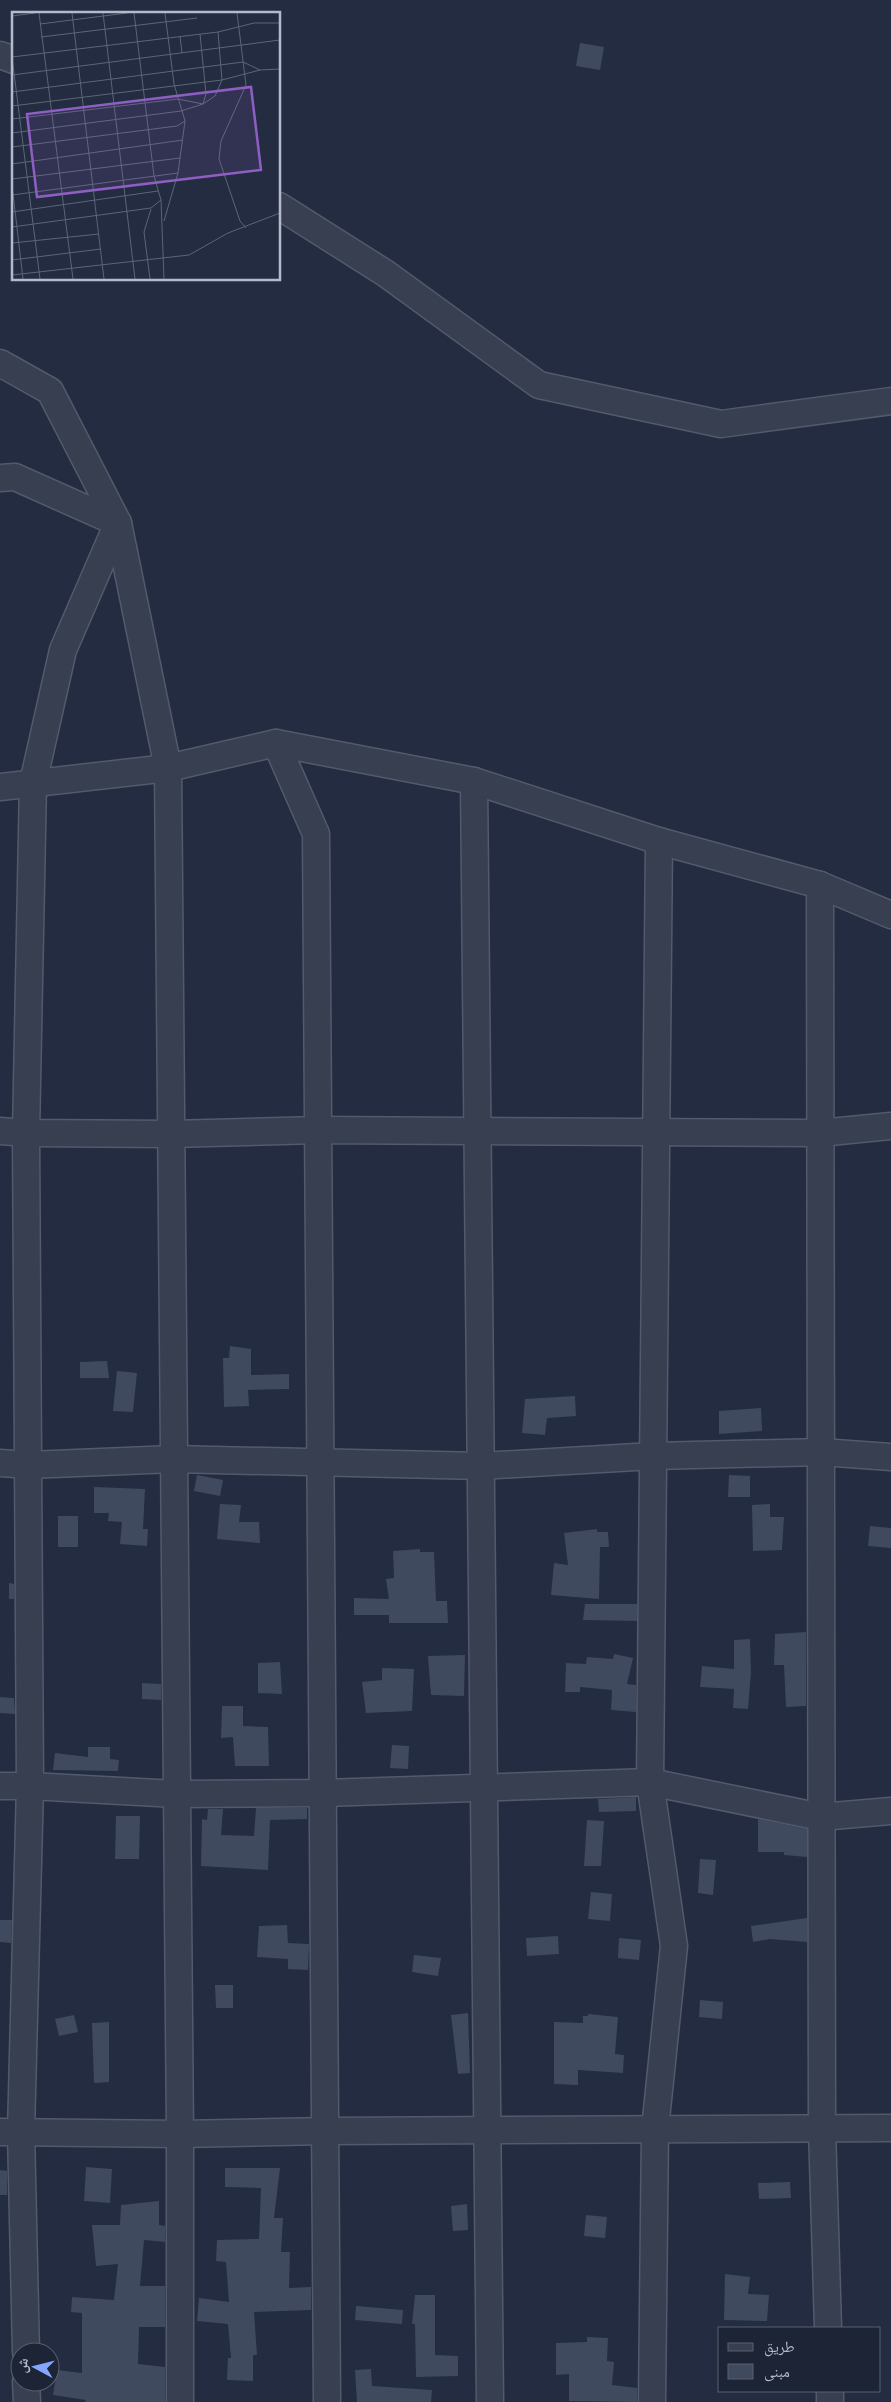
<svg xmlns="http://www.w3.org/2000/svg" width="891" height="2402" font-family="'Work Sans','Noto Naskh Arabic',sans-serif">
<style>
.building{fill:#3f4a5f}
.lines{fill:none;stroke-linecap:round;stroke-linejoin:round}
.minor-casing{stroke:#525a6b;stroke-width:29}
.minor{stroke:#373f50;stroke-width:26}
.inset-road{fill:none;stroke:#5d6578;stroke-width:1}
.view{fill:#8f5ec3;fill-opacity:0.15;stroke:#8f5ec3;stroke-width:2.5}
.inset-edge{fill:none;stroke:#b4bacb;stroke-width:2.5}
</style>
<rect width="100%" height="100%" fill="#232c40"/>
<g class="building">
<path d="M 580,43 L 604,47 L 600,70 L 576,66 Z"/>
<path d="M 230,1346 L 251,1349 L 251,1375 L 289,1374 L 289,1389 L 248,1390 L 249,1406 L 224,1407 L 223,1358 L 229,1358 Z"/>
<path d="M 107,1361 L 109,1378 L 80,1378 L 80,1362 Z"/>
<path d="M 117,1371 L 137,1373 L 133,1412 L 113,1411 Z"/>
<path d="M 575,1396 L 576,1416 L 547,1418 L 545,1435 L 522,1433 L 525,1399 Z"/>
<path d="M 761,1408 L 762,1431 L 719,1434 L 719,1411 Z"/>
<path d="M 197,1475 L 223,1480 L 220,1496 L 194,1491 Z"/>
<path d="M 729,1475 L 750,1476 L 750,1497 L 728,1497 Z"/>
<path d="M 94,1487 L 145,1489 L 143,1529 L 148,1529 L 147,1546 L 120,1544 L 122,1522 L 108,1521 L 109,1513 L 94,1513 Z"/>
<path d="M 220,1504 L 241,1505 L 239,1522 L 259,1522 L 260,1543 L 217,1539 Z"/>
<path d="M 770,1504 L 770,1517 L 784,1517 L 782,1550 L 753,1551 L 752,1505 Z"/>
<rect x="58" y="1516" width="20" height="31"/>
<path d="M 870,1526 L 891,1528 L 891,1548 L 868,1546 Z"/>
<path d="M 597,1529 L 597,1532 L 608,1532 L 609,1547 L 600,1547 L 599,1599 L 551,1595 L 554,1563 L 568,1565 L 564,1533 Z"/>
<path d="M 420,1549 L 420,1552 L 434,1552 L 436,1601 L 447,1601 L 448,1623 L 389,1623 L 389,1615 L 354,1615 L 354,1598 L 389,1599 L 386,1579 L 394,1578 L 393,1551 Z"/>
<path d="M 9,1583 L 14,1584 L 14,1599 L 9,1599 Z"/>
<path d="M 585,1604 L 637,1604 L 637,1621 L 583,1620 Z"/>
<path d="M 806,1632 L 806,1706 L 786,1707 L 784,1665 L 774,1665 L 775,1634 Z"/>
<path d="M 750,1639 L 751,1672 L 748,1709 L 733,1708 L 734,1689 L 700,1687 L 702,1666 L 734,1669 L 734,1640 Z"/>
<path d="M 614,1654 L 633,1658 L 627,1684 L 636,1685 L 636,1712 L 611,1710 L 612,1690 L 580,1687 L 580,1692 L 565,1692 L 566,1663 L 586,1664 L 587,1657 L 613,1659 Z"/>
<path d="M 465,1655 L 464,1696 L 431,1695 L 428,1656 Z"/>
<path d="M 280,1662 L 282,1694 L 258,1693 L 258,1663 Z"/>
<path d="M 382,1668 L 414,1669 L 412,1711 L 366,1713 L 362,1682 L 382,1680 Z"/>
<path d="M 142,1683 L 161,1684 L 161,1700 L 142,1699 Z"/>
<path d="M 0,1697 L 14,1698 L 15,1714 L 0,1713 Z"/>
<path d="M 222,1706 L 243,1706 L 243,1726 L 268,1727 L 269,1766 L 235,1766 L 233,1737 L 221,1738 Z"/>
<path d="M 392,1745 L 409,1746 L 408,1769 L 390,1768 Z"/>
<path d="M 88,1747 L 110,1747 L 110,1759 L 119,1760 L 118,1771 L 53,1770 L 55,1753 L 88,1757 Z"/>
<path d="M 636,1797 L 636,1811 L 599,1812 L 598,1799 Z"/>
<path d="M 256,1808 L 307,1808 L 307,1819 L 270,1820 L 268,1870 L 201,1866 L 202,1819 L 207,1820 L 208,1809 L 223,1809 L 221,1835 L 254,1836 Z"/>
<path d="M 116,1816 L 140,1816 L 139,1859 L 115,1859 Z"/>
<path d="M 758,1819 L 807,1829 L 807,1857 L 784,1855 L 784,1852 L 758,1852 Z"/>
<path d="M 587,1820 L 604,1821 L 601,1866 L 584,1866 Z"/>
<path d="M 700,1859 L 716,1860 L 713,1895 L 698,1893 Z"/>
<path d="M 591,1892 L 612,1894 L 610,1921 L 588,1919 Z"/>
<path d="M 807,1918 L 807,1942 L 770,1939 L 753,1942 L 751,1926 Z"/>
<path d="M 0,1920 L 12,1920 L 11,1943 L 0,1942 Z"/>
<path d="M 287,1925 L 288,1943 L 309,1944 L 308,1970 L 288,1969 L 288,1959 L 257,1957 L 259,1926 Z"/>
<path d="M 558,1936 L 559,1954 L 527,1956 L 526,1938 Z"/>
<path d="M 619,1938 L 641,1940 L 639,1960 L 618,1958 Z"/>
<path d="M 414,1955 L 441,1958 L 438,1976 L 412,1972 Z"/>
<path d="M 215,1985 L 233,1985 L 233,2008 L 216,2008 Z"/>
<path d="M 700,2000 L 723,2002 L 722,2019 L 699,2017 Z"/>
<path d="M 468,2013 L 470,2073 L 458,2074 L 451,2015 Z"/>
<path d="M 588,2014 L 618,2017 L 615,2054 L 624,2055 L 623,2073 L 578,2070 L 578,2085 L 554,2084 L 554,2022 L 583,2023 L 583,2016 L 588,2016 Z"/>
<path d="M 74,2015 L 78,2032 L 59,2036 L 55,2019 Z"/>
<path d="M 109,2022 L 109,2082 L 94,2083 L 92,2023 Z"/>
<path d="M 86,2167 L 112,2169 L 110,2203 L 84,2201 Z"/>
<path d="M 225,2168 L 280,2168 L 274,2218 L 283,2218 L 281,2252 L 290,2252 L 289,2288 L 311,2287 L 311,2310 L 254,2312 L 257,2355 L 253,2355 L 253,2381 L 227,2380 L 228,2358 L 231,2358 L 228,2324 L 197,2321 L 199,2298 L 229,2302 L 226,2262 L 216,2261 L 217,2240 L 259,2239 L 261,2188 L 225,2187 Z"/>
<path d="M 0,2170 L 7,2171 L 7,2195 L 0,2195 Z"/>
<path d="M 790,2182 L 791,2198 L 759,2199 L 758,2183 Z"/>
<path d="M 159,2201 L 159,2225 L 165,2226 L 165,2242 L 144,2240 L 140,2286 L 165,2286 L 165,2327 L 139,2327 L 138,2364 L 165,2367 L 165,2402 L 85,2402 L 86,2400 L 53,2395 L 57,2370 L 82,2373 L 82,2313 L 71,2312 L 72,2297 L 114,2300 L 118,2264 L 96,2266 L 92,2225 L 120,2225 L 121,2205 Z"/>
<path d="M 467,2204 L 468,2230 L 453,2231 L 451,2206 Z"/>
<path d="M 586,2215 L 607,2217 L 605,2238 L 584,2236 Z"/>
<path d="M 725,2274 L 750,2277 L 748,2294 L 769,2295 L 767,2321 L 724,2320 Z"/>
<path d="M 415,2295 L 435,2295 L 435,2355 L 458,2356 L 458,2376 L 416,2377 L 415,2324 L 412,2324 Z"/>
<path d="M 356,2306 L 403,2310 L 402,2324 L 355,2320 Z"/>
<path d="M 587,2337 L 608,2338 L 607,2361 L 614,2362 L 612,2385 L 637,2388 L 637,2402 L 569,2401 L 569,2374 L 556,2375 L 556,2343 L 587,2342 Z"/>
<path d="M 371,2369 L 372,2386 L 432,2390 L 431,2402 L 357,2402 L 355,2370 Z"/>
</g>
<g class="lines">
<g class="minor-casing">
<g id="minor">
<path d="M 0,55 L 14,60"/>
<path d="M 279,206 L 385,273 L 539,385 L 721,424 L 891,401"/>
<path d="M 0,363 L 50,391 L 118,523 L 63,650 L 33,783 L 26,1133 L 30,1786 L 21,2132 L 26,2352"/>
<path d="M 0,478 L 15,477 L 118,523 L 168,768 L 180,2134 L 180,2402"/>
<path d="M 276,743 L 316,834 L 327,2402"/>
<path d="M 474,781 L 490,2402"/>
<path d="M 0,787 L 168,768 L 276,743 L 474,781 L 659,841 L 820,885 L 891,915"/>
<path d="M 820,885 L 822,2128 L 828,2328"/>
<path d="M 0,1131 L 26,1133 L 171,1134 L 318,1130 L 820,1133 L 891,1126"/>
<path d="M 0,1463 L 29,1465 L 173,1459 L 481,1466 L 653,1456 L 821,1452 L 891,1457"/>
<path d="M 0,1786 L 30,1786 L 176,1794 L 324,1793 L 650,1782 L 821,1817 L 891,1811"/>
<path d="M 0,2132 L 180,2134 L 327,2131 L 891,2128"/>
<path d="M 26,2382 L 27,2402"/>
<path d="M 830,2391 L 830,2402"/>
<path d="M 652,2402 L 655,2129 L 674,1946 L 650,1782 L 659,841"/>
</g>
</g>
<use href="#minor" class="minor"/>
</g>
<g transform="translate(12 12)">
<rect width="268" height="268" fill="#232c40"/>
<path class="inset-road" d="M 27,1 L 61,267M 60,1 L 92,267M 91,1 L 123,267M 122,1 L 142,164 L 149,188 L 152,267M 225,1 L 234,73 L 209,129 L 207,147 L 228,209 L 234,216M 0,4 L 23,1M 28,12 L 115,1M 168,24 L 170,41M 29,25 L 185,6M 0,45 L 206,20 L 242,11 L 268,11M 0,45 L 28,267M 0,63 L 268,28M 0,80 L 231,50 L 248,58 L 268,57M 0,94 L 210,68 L 248,58M 0,107 L 166,87 L 191,92 L 203,84 L 210,68 L 206,20M 0,121 L 169,99 L 191,92 L 194,82 L 188,22M 0,135 L 165,114 L 173,109M 0,152 L 171,128M 0,167 L 168,146M 0,173 L 11,267M 0,183 L 166,161M 0,200 L 146,179M 152,209 L 166,161 L 173,109 L 162,72 L 153,1M 0,215 L 139,196 L 149,188M 0,231 L 87,222M 0,248 L 89,237M 0,263 L 177,243 L 216,221 L 268,201M 138,267 L 132,220 L 139,197"/>
<path class="view" d="M 239,75 L 249,158 L 25,185 L 15,102 Z"/>
<rect width="268" height="268" class="inset-edge"/>
</g>
<rect x="718" y="2327" width="162" height="65" fill="#1c2435" stroke="#596071"/>
<rect x="728" y="2343" width="25" height="8" fill="#373f50" stroke="#596071"/>
<text x="764" y="2352" font-size="15" fill="#b4bacb">طريق</text>
<rect x="728" y="2364" width="25" height="15" fill="#3f4a5f" stroke="#596071"/>
<text x="764" y="2377" font-size="15" fill="#b4bacb">مبنى</text>
<g transform="translate(35 2367) rotate(277)"><circle r="24" fill="#1c2435" stroke="#596071"/>
<path d="M0-4L9 19L0 12L-9 19Z" fill="#86a6fe"/>
<text y="-8" font-size="14" font-weight="bold" text-anchor="middle" fill="#b4bacb">ش</text>
</g>
</svg>
